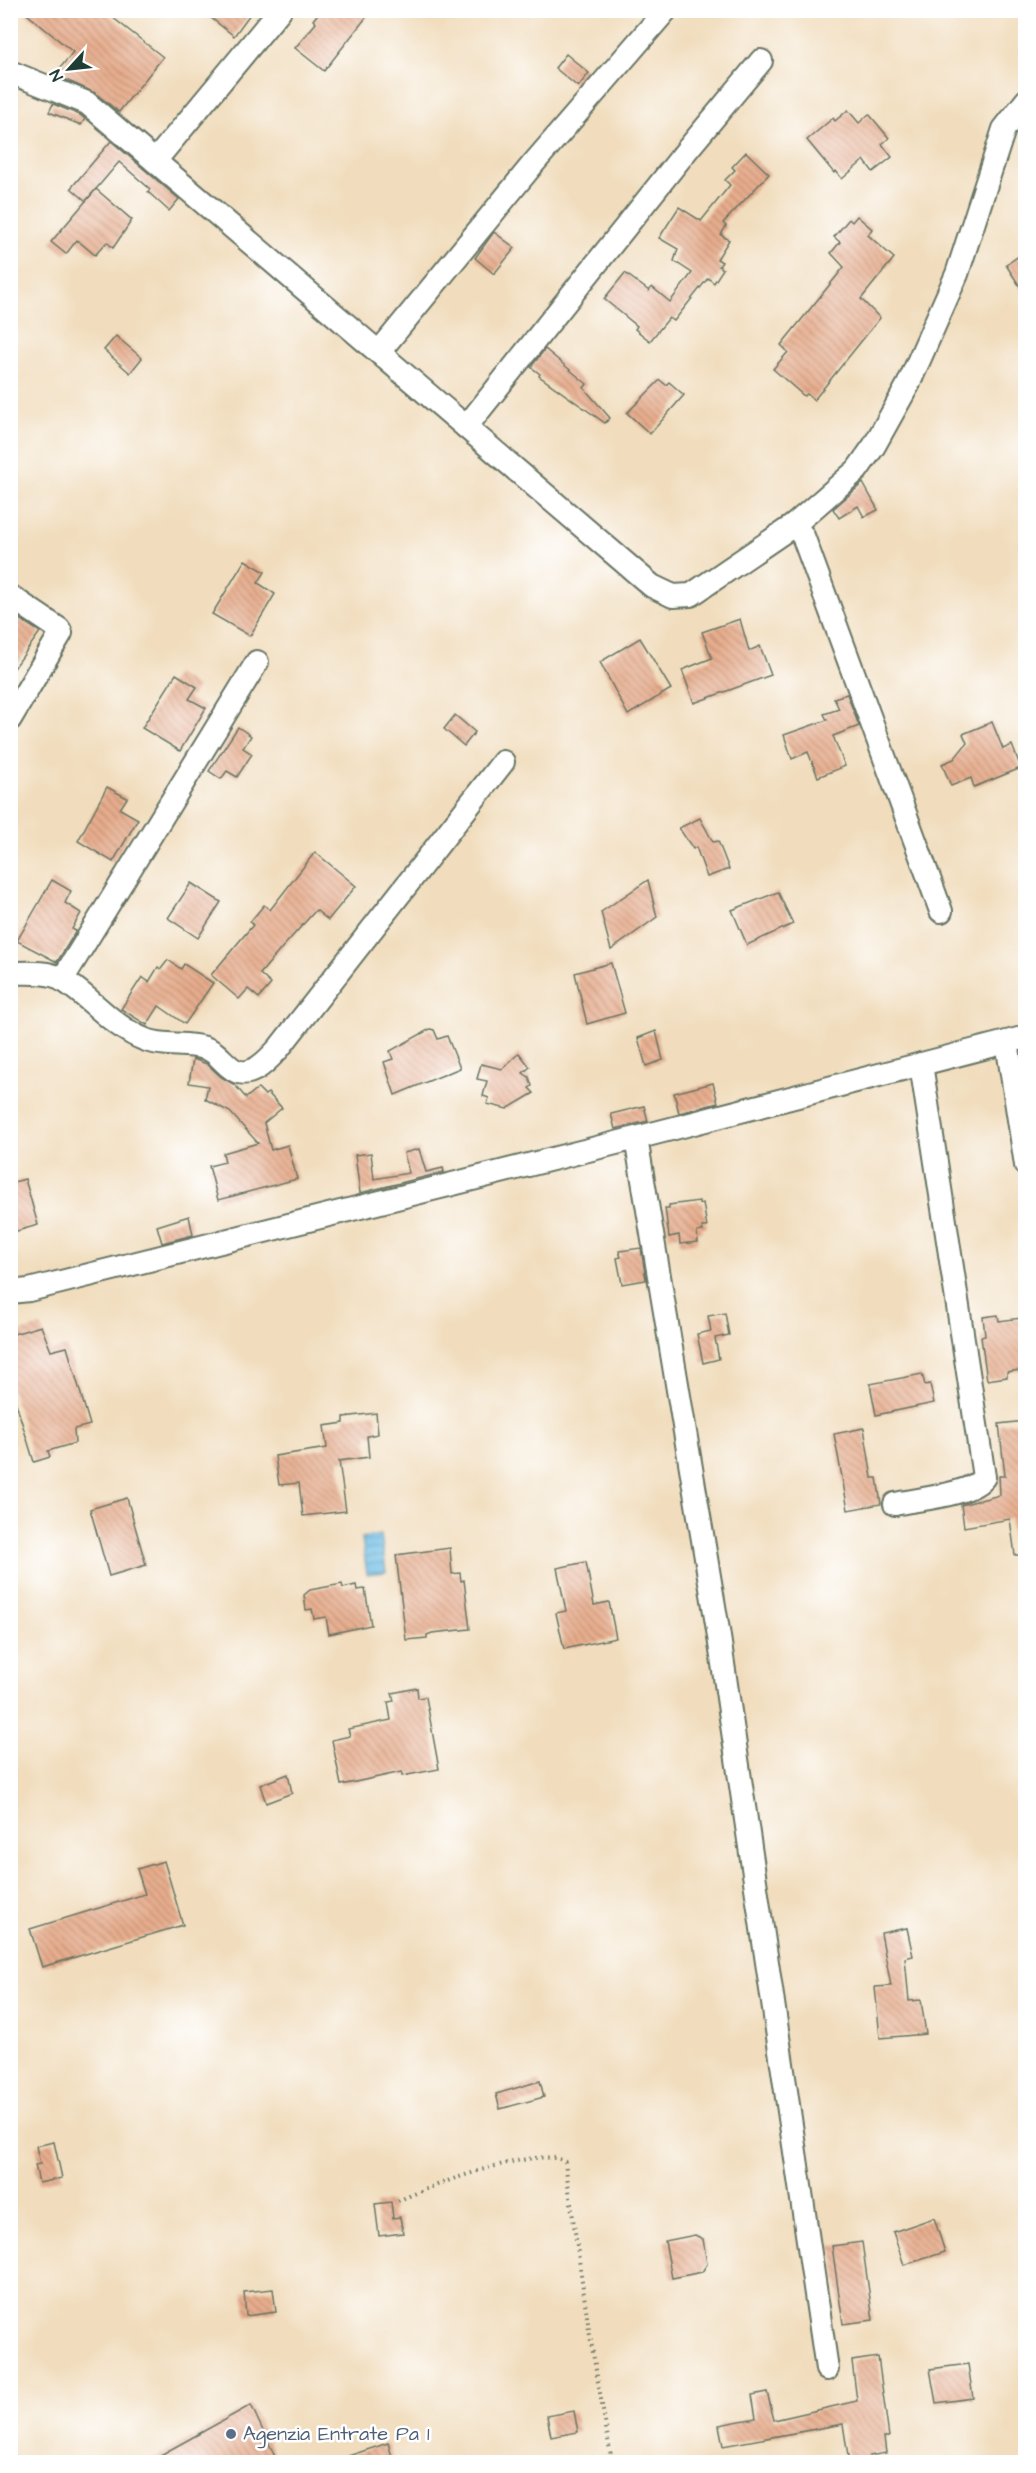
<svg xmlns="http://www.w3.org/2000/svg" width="1036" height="2473" font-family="'Architects Daughter',sans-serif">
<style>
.water{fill:url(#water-rules);stroke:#447c8c;stroke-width:1.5}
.building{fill:url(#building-back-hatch)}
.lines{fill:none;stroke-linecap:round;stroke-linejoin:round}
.street-casing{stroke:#687564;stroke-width:26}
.path{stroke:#687564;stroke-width:4;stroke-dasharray:1.5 4.5;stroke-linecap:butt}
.street{stroke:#fff;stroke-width:22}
.service-dot{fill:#5c6f8a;stroke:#fff;stroke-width:2}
.labels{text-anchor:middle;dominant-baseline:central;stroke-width:5;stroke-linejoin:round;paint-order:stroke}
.service-label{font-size:20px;fill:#4e5e75;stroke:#fff;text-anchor:start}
</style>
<defs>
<pattern id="water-rules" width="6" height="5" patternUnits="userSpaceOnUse" patternTransform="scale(1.5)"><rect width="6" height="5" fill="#68bbe4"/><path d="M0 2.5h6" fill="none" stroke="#5599ba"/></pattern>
<pattern id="building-back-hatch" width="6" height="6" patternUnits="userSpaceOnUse" patternTransform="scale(1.5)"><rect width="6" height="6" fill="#e8ad8d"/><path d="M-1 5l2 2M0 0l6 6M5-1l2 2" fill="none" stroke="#bb8e74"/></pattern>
</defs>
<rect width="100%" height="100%" fill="#fff"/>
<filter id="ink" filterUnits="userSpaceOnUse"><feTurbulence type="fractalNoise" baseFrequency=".0167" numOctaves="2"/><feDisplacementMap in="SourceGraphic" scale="12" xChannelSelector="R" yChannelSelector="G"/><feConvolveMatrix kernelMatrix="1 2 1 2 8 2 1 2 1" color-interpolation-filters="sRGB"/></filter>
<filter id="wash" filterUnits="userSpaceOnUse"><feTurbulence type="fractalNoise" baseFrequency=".008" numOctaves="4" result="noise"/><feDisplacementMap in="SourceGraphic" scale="24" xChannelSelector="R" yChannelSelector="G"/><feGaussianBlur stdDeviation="1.35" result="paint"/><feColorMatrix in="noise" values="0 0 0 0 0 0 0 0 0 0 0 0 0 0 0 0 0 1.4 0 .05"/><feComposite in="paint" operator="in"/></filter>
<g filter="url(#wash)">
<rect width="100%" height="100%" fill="#f1ddbd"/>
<path class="water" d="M 381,1535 L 386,1572 L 367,1574 L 362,1538 Z"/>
<g id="blocks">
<g class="building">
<path d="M 22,10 L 103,10 L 163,57 L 119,112 L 95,93 L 64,79 L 56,73 L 73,52 Z"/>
<path d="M 201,10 L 253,10 L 234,36 Z"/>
<path d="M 321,10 L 372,10 L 324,71 L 295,48 L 316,23 L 313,20 Z"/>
<path d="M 566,54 L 589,73 L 578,87 L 555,68 Z"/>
<path d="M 53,104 L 80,115 L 85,119 L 81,125 L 49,112 Z"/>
<path d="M 848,110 L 859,123 L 869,114 L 889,138 L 882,144 L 892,157 L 873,172 L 864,160 L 842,179 L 836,171 L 834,173 L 807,140 L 833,118 L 835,121 Z"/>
<path d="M 111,141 L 179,199 L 169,211 L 148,192 L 150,189 L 119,162 L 86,201 L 71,188 Z"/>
<path d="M 746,152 L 769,174 L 723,223 L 726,226 L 721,235 L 729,240 L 717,259 L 722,262 L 719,266 L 723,269 L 714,283 L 708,278 L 674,321 L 669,318 L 650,341 L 635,329 L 637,326 L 604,299 L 625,273 L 649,291 L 652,287 L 670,302 L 692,273 L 674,261 L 678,249 L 659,238 L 679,207 L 701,221 L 730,185 L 725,180 L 735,170 L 732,167 Z"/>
<path d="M 96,189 L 132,220 L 113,248 L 107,242 L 95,255 L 77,240 L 66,254 L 51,242 Z"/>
<path d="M 857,216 L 872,229 L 868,235 L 894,258 L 861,299 L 880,318 L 814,400 L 807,394 L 804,396 L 773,369 L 788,352 L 781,345 L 844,267 L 831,253 L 840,242 L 834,237 L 849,219 L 852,222 Z"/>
<path d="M 494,232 L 515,248 L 494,274 L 475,258 Z"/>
<path d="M 1026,251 L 1026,296 L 1006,265 Z"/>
<path d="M 116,336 L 142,358 L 130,373 L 104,350 Z"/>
<path d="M 545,349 L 587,384 L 584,388 L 610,418 L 605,423 L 539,376 L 540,374 L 531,367 Z"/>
<path d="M 660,380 L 666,385 L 669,382 L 684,395 L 650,434 L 627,413 Z"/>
<path d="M 863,483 L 878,510 L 864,517 L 858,506 L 839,518 L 833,509 Z"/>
<path d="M 245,560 L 265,572 L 258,583 L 275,594 L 250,636 L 212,614 Z"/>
<path d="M 10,613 L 40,632 L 10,674 Z"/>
<path d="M 740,619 L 749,651 L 760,646 L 771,675 L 694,703 L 682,670 L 712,658 L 702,632 Z"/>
<path d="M 640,638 L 671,689 L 628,715 L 600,662 Z"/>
<path d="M 176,674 L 197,687 L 189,699 L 206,708 L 180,751 L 142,728 Z"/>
<path d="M 847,694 L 859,726 L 833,736 L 845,766 L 818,777 L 808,752 L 792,759 L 784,735 L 827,720 L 824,714 L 839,709 L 834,698 Z"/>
<path d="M 455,715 L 475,732 L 464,746 L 444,729 Z"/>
<path d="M 992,722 L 1003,749 L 1012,745 L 1021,768 L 974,787 L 971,778 L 951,786 L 942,764 L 954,759 L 967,743 L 963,734 Z"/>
<path d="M 238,727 L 251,736 L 243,748 L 252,754 L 237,777 L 227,771 L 221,779 L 209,771 Z"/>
<path d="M 107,787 L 127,798 L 120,809 L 138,819 L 113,862 L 78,841 Z"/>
<path d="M 700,818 L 713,842 L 718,841 L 729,869 L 707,877 L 696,847 L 693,849 L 679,828 Z"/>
<path d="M 315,852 L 356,886 L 328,920 L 316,910 L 281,949 L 260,974 L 271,984 L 259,998 L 248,989 L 239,999 L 211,975 L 253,925 L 250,922 L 264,905 L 270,910 Z"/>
<path d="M 52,880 L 71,891 L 65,903 L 81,913 L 72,929 L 76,931 L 57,962 L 17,941 Z"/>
<path d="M 648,880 L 657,917 L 611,950 L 601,912 Z"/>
<path d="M 191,883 L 221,902 L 198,938 L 168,918 Z"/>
<path d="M 778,892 L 793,924 L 747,945 L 732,910 Z"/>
<path d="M 168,960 L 181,969 L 184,964 L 213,983 L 185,1024 L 159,1006 L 147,1025 L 121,1009 L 142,977 L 149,982 L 158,967 L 161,969 Z"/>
<path d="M 611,963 L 625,1013 L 587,1024 L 575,973 Z"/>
<path d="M 430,1029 L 434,1030 L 438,1039 L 447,1036 L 460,1068 L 395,1095 L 384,1062 L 393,1059 L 390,1051 Z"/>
<path d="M 656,1031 L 663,1060 L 646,1066 L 638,1038 Z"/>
<path d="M 519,1053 L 530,1067 L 523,1073 L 529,1077 L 532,1086 L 529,1088 L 534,1093 L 507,1109 L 487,1104 L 489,1098 L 483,1096 L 487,1081 L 477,1079 L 481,1064 L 502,1069 Z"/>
<path d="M 193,1059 L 207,1064 L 221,1077 L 235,1085 L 246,1098 L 258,1088 L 265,1095 L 268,1093 L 282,1108 L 264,1123 L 271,1150 L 288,1145 L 297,1179 L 218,1200 L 209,1166 L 225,1162 L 223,1153 L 258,1143 L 230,1112 L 205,1099 L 208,1086 L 189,1083 Z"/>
<path d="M 713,1083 L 718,1103 L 679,1113 L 674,1093 Z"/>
<path d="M 644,1106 L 648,1121 L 615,1129 L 611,1114 Z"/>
<path d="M 419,1149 L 426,1172 L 443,1168 L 444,1172 L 360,1193 L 355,1155 L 371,1153 L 374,1179 L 409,1173 L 404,1153 Z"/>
<path d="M 25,1179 L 38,1225 L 10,1233 L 10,1183 Z"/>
<path d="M 699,1201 L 699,1204 L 703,1203 L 707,1227 L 702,1227 L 703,1231 L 697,1232 L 698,1242 L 680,1244 L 679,1235 L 669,1237 L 665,1208 L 669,1208 L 669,1205 Z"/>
<path d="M 189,1216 L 193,1235 L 162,1243 L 157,1226 Z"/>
<path d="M 641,1248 L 646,1280 L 622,1284 L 617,1258 L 621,1257 L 619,1251 Z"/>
<path d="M 725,1313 L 729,1335 L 715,1338 L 719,1359 L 703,1363 L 697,1334 L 711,1331 L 708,1316 Z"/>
<path d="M 998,1315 L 999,1321 L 1021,1318 L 1026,1369 L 1007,1372 L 1007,1377 L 987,1380 L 981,1337 L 985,1336 L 983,1317 Z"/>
<path d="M 41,1326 L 51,1351 L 67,1347 L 90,1425 L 74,1429 L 75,1443 L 48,1451 L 50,1457 L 34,1462 L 10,1384 L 10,1335 Z"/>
<path d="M 922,1374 L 925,1385 L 930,1384 L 934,1403 L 876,1415 L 870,1384 Z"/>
<path d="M 376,1413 L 378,1434 L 367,1436 L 369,1457 L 339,1461 L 346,1511 L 303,1516 L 299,1483 L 279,1485 L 275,1456 L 327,1448 L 324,1426 L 344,1423 L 344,1417 Z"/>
<path d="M 1026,1421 L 1026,1555 L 1015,1555 L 1010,1519 L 964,1527 L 961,1505 L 1000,1495 L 999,1476 L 1005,1476 L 999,1424 Z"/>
<path d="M 864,1428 L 872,1478 L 877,1478 L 881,1504 L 848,1510 L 834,1434 Z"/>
<path d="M 127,1498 L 146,1565 L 109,1576 L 90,1509 Z"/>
<path d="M 450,1548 L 452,1574 L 460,1573 L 461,1581 L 464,1580 L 470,1629 L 432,1633 L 427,1635 L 427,1638 L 406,1640 L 396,1555 Z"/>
<path d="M 586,1562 L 594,1605 L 609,1602 L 616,1638 L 564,1649 L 556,1613 L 566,1611 L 557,1568 Z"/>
<path d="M 342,1584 L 343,1588 L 356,1585 L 357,1590 L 365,1589 L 371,1625 L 329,1634 L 326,1617 L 314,1619 L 312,1609 L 306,1610 L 304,1595 L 310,1590 Z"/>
<path d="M 417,1688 L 418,1698 L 426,1697 L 439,1769 L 402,1776 L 402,1772 L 341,1785 L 332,1740 L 350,1736 L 348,1729 L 391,1720 L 388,1702 L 394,1701 L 392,1693 Z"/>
<path d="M 288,1774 L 292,1793 L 266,1803 L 260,1785 Z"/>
<path d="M 164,1861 L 183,1925 L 42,1967 L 30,1929 L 145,1894 L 137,1869 Z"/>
<path d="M 907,1928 L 913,1956 L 905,1958 L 909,2001 L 921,2000 L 926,2034 L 880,2038 L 875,1987 L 891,1986 L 881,1933 Z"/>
<path d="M 540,2081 L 544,2097 L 500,2109 L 496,2094 Z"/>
<path d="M 54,2142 L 62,2178 L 39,2183 L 35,2165 L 40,2164 L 36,2146 Z"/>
<path d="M 391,2202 L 393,2218 L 400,2217 L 403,2233 L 379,2236 L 375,2204 Z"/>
<path d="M 934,2218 L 945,2252 L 904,2265 L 893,2232 Z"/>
<path d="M 695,2235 L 703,2239 L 707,2264 L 702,2272 L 672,2278 L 665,2241 Z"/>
<path d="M 862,2242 L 873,2320 L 843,2324 L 832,2246 Z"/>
<path d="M 273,2289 L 276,2312 L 246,2316 L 244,2292 Z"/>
<path d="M 878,2357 L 889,2437 L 884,2437 L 886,2453 L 869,2456 L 870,2463 L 849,2463 L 843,2424 L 723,2446 L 719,2425 L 756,2418 L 752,2395 L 767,2392 L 774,2420 L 857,2401 L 852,2361 Z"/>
<path d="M 968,2364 L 973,2398 L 936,2403 L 930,2369 Z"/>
<path d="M 251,2405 L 278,2463 L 146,2463 Z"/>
<path d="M 574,2411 L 578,2432 L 551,2437 L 547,2416 Z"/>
<path d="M 388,2443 L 394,2463 L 339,2463 L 339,2459 Z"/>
</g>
</g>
</g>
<g filter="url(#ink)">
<use href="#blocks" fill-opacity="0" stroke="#687564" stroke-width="1.5"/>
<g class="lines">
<g class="street-casing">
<g id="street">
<path d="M 10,72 L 87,103 L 652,586 L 673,596 L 691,595 L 794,525 L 857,470 L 874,446 L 908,385 L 957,274 L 1004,129 L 1026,101"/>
<path d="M 155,161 L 280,10"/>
<path d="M 379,352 L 533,164 L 666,10"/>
<path d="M 466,427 L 687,150 L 761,61"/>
<path d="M 794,525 L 803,536 L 941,911"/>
<path d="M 10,596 L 59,629 L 61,633 L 10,719"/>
<path d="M 10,973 C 25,973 47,971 60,978 C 90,996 113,1028 146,1040 C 164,1047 186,1042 205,1048 C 216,1051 221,1060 230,1067 C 248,1083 267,1061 279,1048 L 503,762"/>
<path d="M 62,980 L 257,662"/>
<path d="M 1007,1042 L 1026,1165"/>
<path d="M 636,1138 L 718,1630 L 827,2369"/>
<path d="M 10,1292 L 29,1290 L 636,1138 L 1026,1037"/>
<path d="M 895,1504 C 917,1499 972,1495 984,1477 L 921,1064"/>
</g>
</g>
<path class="path" d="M 398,2201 C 425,2188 542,2143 565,2162 L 589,2330 L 612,2462"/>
<use href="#street" class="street"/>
</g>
</g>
<circle class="service-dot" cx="231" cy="2434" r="6"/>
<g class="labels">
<g class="service-label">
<text x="243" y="2434">Agenzia Entrate Pa 1</text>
</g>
</g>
<rect width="1036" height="2473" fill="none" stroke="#fff" stroke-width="36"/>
<g transform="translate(69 69) rotate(243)" stroke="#ffffff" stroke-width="4.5" paint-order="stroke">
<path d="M0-4.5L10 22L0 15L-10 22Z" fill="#1f3d34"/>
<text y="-9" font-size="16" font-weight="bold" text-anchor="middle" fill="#1f3d34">N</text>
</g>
</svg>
